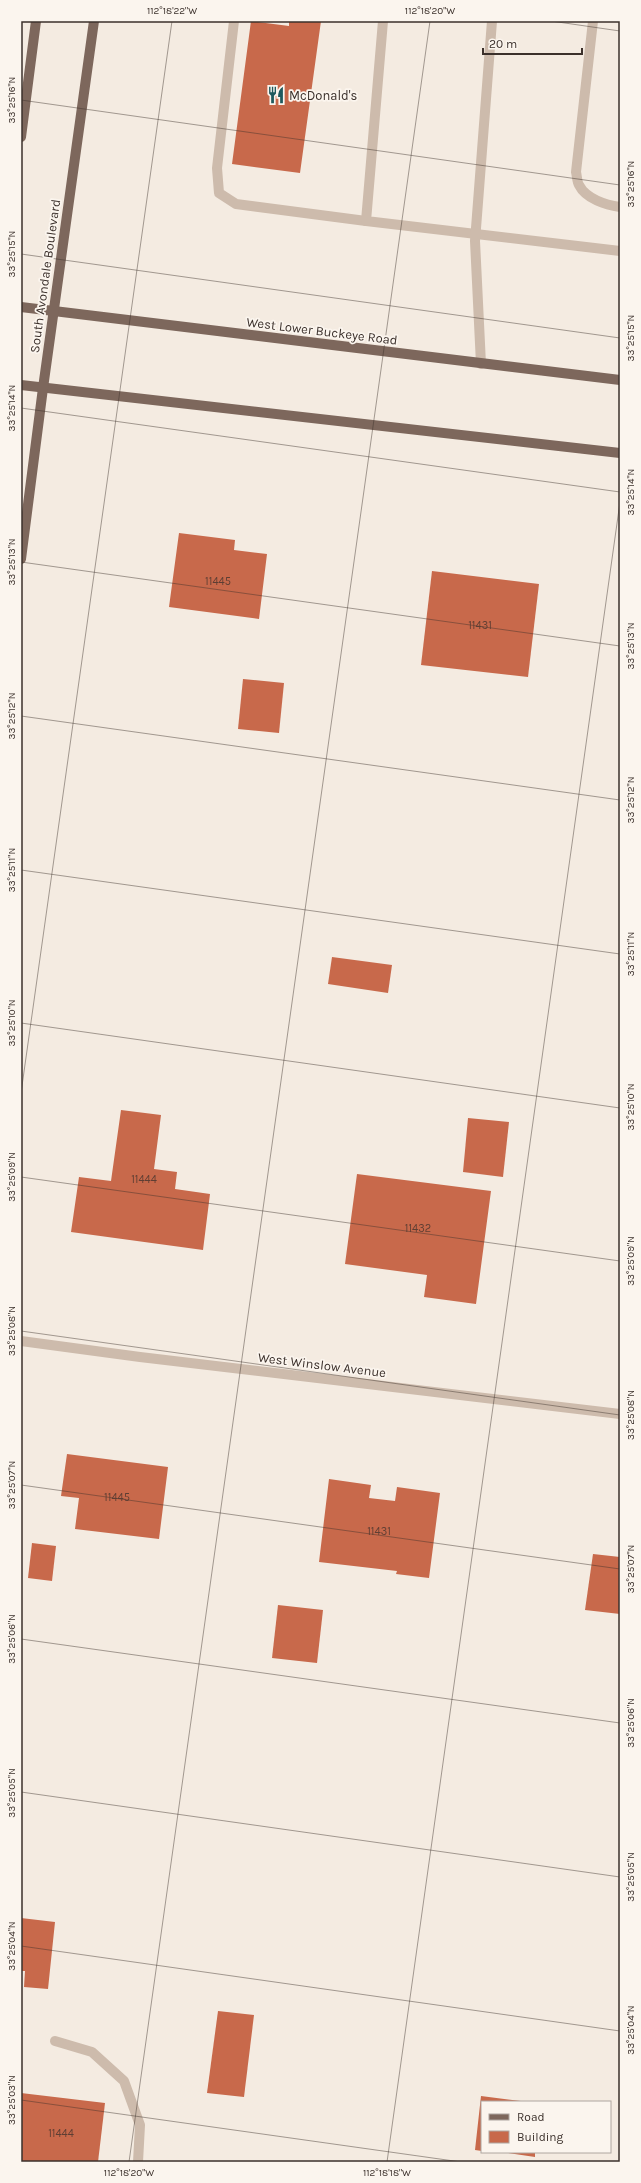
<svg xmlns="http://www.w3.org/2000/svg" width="641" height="2183" font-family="Karla,sans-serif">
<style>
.building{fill:#c8694b}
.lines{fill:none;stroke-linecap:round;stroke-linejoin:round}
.minor{stroke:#cdbbac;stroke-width:10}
.major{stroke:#7d675c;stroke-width:10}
.ticks{fill:none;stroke:#3b302b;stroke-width:1;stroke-opacity:0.45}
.labels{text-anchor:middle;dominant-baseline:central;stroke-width:3.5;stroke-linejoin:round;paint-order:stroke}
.number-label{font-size:11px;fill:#5e3e33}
.poi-label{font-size:13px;fill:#3b302b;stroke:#fbf5ee;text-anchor:start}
.street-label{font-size:13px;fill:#3b302b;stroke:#fbf5ee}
.neatline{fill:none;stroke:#3b302b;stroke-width:1.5}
.ticks-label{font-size:10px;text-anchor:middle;fill:#3b302b}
</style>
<rect width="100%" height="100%" fill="#f4ebe1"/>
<g class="building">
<path d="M 251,21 L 289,26 L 289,21 L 321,21 L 300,173 L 232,164 Z"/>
<path d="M 179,533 L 235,540 L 234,550 L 267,554 L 259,619 L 169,607 Z"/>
<path d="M 432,571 L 539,584 L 528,677 L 421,665 Z"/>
<path d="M 243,679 L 284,683 L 279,733 L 238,729 Z"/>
<path d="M 332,957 L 392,965 L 388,993 L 328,984 Z"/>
<path d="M 121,1110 L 161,1115 L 154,1169 L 177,1172 L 175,1189 L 210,1194 L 203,1250 L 71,1232 L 79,1177 L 111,1181 Z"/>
<path d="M 468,1118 L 509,1122 L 503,1177 L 463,1172 Z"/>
<path d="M 357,1174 L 491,1191 L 476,1304 L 424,1297 L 427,1275 L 345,1264 Z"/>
<path d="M 67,1454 L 168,1467 L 159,1539 L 75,1529 L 79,1498 L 61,1496 Z"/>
<path d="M 329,1479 L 371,1485 L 369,1498 L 395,1501 L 397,1487 L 440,1493 L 429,1578 L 396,1574 L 397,1571 L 319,1562 Z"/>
<path d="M 32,1543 L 56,1546 L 52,1581 L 28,1578 Z"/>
<path d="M 593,1554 L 620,1557 L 620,1614 L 585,1610 Z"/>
<path d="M 278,1605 L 323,1610 L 317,1663 L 272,1658 Z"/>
<path d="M 21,1918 L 55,1922 L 48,1989 L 24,1987 L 25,1971 L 21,1971 Z"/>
<path d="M 218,2011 L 254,2015 L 244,2097 L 207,2093 Z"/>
<path d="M 21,2093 L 105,2103 L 98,2162 L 21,2162 Z"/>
<path d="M 481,2096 L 521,2101 L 482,2102 L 482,2151 L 475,2150 Z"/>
<path d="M 501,2152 L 535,2152 L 535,2157 Z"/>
</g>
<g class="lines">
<g class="minor">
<path d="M 234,21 L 217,168 L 219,193 L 236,204 L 366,221"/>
<path d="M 383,21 L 366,221 L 620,251"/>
<path d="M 593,21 L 576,172 C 577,176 577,182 579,185 C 586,199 606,205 620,207"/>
<path d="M 481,364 L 475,241 L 492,21"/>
<path d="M 21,1341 L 140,1357 L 620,1414"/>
<path d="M 55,2041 L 92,2052 L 124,2081 L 140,2125 L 138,2162"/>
</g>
<g class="major">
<path d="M 21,137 L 36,21"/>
<path d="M 21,307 L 620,380"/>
<path d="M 21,385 L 620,453"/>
<path d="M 21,559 L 43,388 L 94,21"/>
</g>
</g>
<path class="ticks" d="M 551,21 L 620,31M 21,100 L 620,185M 21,254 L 620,338M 21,408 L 620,492M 21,562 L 620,646M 21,716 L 620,800M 21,870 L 620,954M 21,1023 L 620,1108M 21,1093 L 172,21M 21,1177 L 620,1261M 21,1331 L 620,1415M 21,1485 L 620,1569M 21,1639 L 620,1723M 21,1792 L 620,1877M 21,1946 L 620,2031M 21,2100 L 461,2162M 129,2162 L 430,21M 387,2162 L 620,502"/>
<defs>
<g id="restaurant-bare" transform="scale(1.38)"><path d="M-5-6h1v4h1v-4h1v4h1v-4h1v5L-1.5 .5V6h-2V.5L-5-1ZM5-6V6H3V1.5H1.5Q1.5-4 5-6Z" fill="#1f5a5e" stroke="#fbf5ee" stroke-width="2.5" paint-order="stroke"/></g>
</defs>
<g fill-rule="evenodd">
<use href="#restaurant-bare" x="276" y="95"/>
</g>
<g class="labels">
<g class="number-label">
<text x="218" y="581">11445</text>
<text x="480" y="625">11431</text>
<text x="144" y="1179">11444</text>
<text x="418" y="1228">11432</text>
<text x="117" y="1497">11445</text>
<text x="379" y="1531">11431</text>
<text x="61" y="2133">11444</text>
</g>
<g class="poi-label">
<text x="289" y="95">McDonald's</text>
</g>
<g class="street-label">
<text transform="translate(45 276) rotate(-82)">South Avondale Boulevard</text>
<text transform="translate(322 331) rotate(7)">West Lower Buckeye Road</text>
<text transform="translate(322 1365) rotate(7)">West Winslow Avenue</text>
</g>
</g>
<rect width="641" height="2183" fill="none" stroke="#fbf5ee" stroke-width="44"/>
<rect x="481" y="2101" width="130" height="52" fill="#fbf5ee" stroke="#aea6a0"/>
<rect x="489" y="2114" width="20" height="6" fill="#7d675c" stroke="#aea6a0"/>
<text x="517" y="2121" font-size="12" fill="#3b302b">Road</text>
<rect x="489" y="2131" width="20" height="12" fill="#c8694b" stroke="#aea6a0"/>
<text x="517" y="2141" font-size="12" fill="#3b302b">Building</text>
<path d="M483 48v6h99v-6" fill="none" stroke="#3b302b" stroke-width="2"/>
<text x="489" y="48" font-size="12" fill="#3b302b" stroke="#fbf5ee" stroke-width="3" paint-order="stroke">20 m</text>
<rect x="22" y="22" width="597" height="2139" class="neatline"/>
<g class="ticks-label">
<text x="172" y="14">112°18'22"W</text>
<text x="430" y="14">112°18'20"W</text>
<text transform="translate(11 100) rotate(-90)" y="4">33°25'16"N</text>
<text transform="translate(630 184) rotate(-90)" y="4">33°25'16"N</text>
<text transform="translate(11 254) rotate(-90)" y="4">33°25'15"N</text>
<text transform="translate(630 338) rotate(-90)" y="4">33°25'15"N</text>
<text transform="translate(11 408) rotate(-90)" y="4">33°25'14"N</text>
<text transform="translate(630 492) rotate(-90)" y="4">33°25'14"N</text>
<text transform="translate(11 562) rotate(-90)" y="4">33°25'13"N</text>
<text transform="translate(630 646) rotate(-90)" y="4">33°25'13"N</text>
<text transform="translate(11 716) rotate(-90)" y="4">33°25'12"N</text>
<text transform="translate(630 800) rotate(-90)" y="4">33°25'12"N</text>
<text transform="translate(11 870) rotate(-90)" y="4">33°25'11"N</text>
<text transform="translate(630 954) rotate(-90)" y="4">33°25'11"N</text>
<text transform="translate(11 1023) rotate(-90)" y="4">33°25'10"N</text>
<text transform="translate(630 1107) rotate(-90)" y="4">33°25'10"N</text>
<text transform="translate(11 1177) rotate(-90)" y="4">33°25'09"N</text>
<text transform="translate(630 1261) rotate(-90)" y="4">33°25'09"N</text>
<text transform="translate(11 1331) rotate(-90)" y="4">33°25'08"N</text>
<text transform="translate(630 1415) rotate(-90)" y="4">33°25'08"N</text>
<text transform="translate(11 1485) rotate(-90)" y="4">33°25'07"N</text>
<text transform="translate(630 1569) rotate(-90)" y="4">33°25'07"N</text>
<text transform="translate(11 1639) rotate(-90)" y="4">33°25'06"N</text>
<text transform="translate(630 1723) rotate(-90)" y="4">33°25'06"N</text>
<text transform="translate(11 1793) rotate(-90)" y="4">33°25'05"N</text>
<text transform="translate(630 1877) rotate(-90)" y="4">33°25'05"N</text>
<text transform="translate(11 1946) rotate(-90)" y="4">33°25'04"N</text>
<text transform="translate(630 2030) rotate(-90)" y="4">33°25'04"N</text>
<text transform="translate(11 2100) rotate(-90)" y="4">33°25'03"N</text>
<text x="129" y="2176">112°18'20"W</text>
<text x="387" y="2176">112°18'18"W</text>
</g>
</svg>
